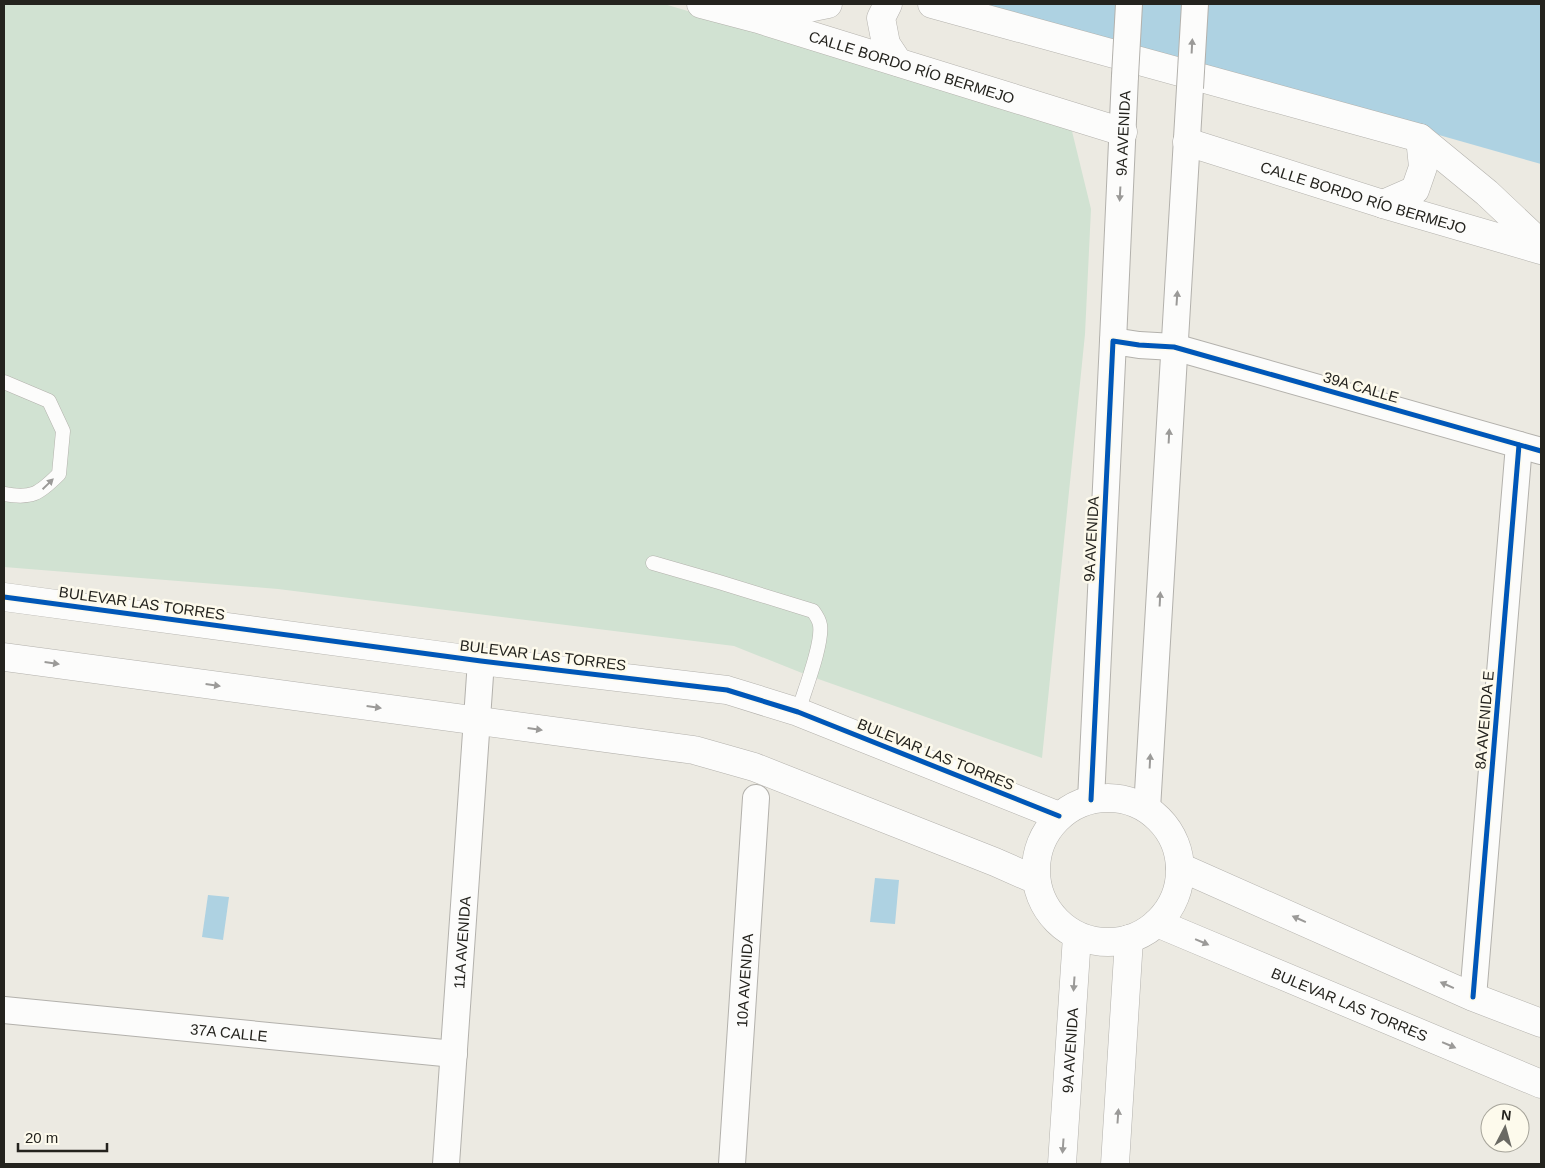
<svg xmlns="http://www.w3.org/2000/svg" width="1545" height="1168" font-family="Arial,sans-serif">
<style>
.green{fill:#d1e2d2}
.water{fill:#aed2e2}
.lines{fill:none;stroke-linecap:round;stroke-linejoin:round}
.service-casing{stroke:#b3b1ac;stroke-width:15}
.minor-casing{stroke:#b3b1ac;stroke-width:28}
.tertiary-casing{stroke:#b3b1ac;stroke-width:29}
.secondary-casing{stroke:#b3b1ac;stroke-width:29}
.service{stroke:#fcfcfb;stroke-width:14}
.minor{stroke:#fcfcfb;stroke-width:26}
.tertiary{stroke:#fcfcfb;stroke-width:28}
.secondary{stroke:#fcfcfb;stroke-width:28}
.minor-bridge-casing{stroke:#b3b1ac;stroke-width:28;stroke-linecap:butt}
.minor-bridge{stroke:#fcfcfb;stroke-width:26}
.cycleway-casing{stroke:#fdfaec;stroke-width:8}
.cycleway{stroke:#0057b8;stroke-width:5}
.oneway{fill:#9b9a98}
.labels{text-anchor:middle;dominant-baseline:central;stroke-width:5;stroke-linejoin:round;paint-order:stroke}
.street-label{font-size:15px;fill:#24231e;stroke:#fdfaec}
</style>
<rect width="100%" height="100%" fill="#eceae2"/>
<path class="green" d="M 4,4 L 664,4 L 1070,123 L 1091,209 L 1085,334 L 1042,758 L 807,675 L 734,646 L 278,589 L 4,567 Z"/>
<g class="water">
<path d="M 977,4 L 1541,4 L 1541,164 Z"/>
<path d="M 875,878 L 899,880 L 895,924 L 870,922 Z"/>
<path d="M 208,895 L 229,897 L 223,940 L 202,937 Z"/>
</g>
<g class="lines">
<g class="service-casing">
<g id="service">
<path d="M 4,382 L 49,401 L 63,431 L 59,474 C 39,494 32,499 4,494"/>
<path d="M 653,563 L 719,582 L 813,611 C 816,615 819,619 820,625 C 823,644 804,692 798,712"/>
</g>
</g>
<g class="minor-casing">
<g id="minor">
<path id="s1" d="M 1113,341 L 1125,76"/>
<path d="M 1091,800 L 1113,341 L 1139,345 L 1174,347 L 1541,451"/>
<path d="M 1147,809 L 1190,88"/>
<path d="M 1473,997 L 1519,445"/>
<path id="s2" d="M 4,1010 L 454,1054"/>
<path id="s3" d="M 446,1164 L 481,661"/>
<path id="s4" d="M 732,1164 L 756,798"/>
</g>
</g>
<g class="tertiary-casing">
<g id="tertiary">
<path d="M 4,597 L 481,661 L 727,690 L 798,712 L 1059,816"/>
<path d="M 4,657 L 694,750 L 754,767 L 995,862 L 1036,880"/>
<circle cx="1108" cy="870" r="72"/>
<path d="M 1180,867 L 1473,997 L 1541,1023"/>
<path id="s5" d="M 1157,923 L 1541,1084"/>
<path id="s6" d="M 1062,1164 L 1077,936"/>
<path d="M 1115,1164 L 1129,939"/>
</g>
</g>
<g class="secondary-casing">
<g id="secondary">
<path id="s7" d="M 701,4 L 758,19 L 1123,132"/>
<path d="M 888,4 L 881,18 L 886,44 L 898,62"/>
<path d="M 932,4 L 1420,138 L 1487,193 L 1541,244"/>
<path d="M 759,18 L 828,4"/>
<path id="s8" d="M 1187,142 L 1383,204 L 1541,250"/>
<path d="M 1383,204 L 1415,190 L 1423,167 L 1420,138"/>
</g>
</g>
<use href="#service" class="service"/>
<use href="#minor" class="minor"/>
<use href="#tertiary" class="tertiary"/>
<use href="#secondary" class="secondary"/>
<g class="minor-bridge-casing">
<g id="minor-bridge">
<path d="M 1125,76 L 1129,4"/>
<path d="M 1190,88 L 1195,4"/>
</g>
</g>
<use href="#minor-bridge" class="minor-bridge"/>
<g class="cycleway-casing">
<g id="cycleway">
<path d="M 4,597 L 481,661 L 727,690 L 798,712 L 1059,816"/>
<path d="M 1091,800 L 1113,341 L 1139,345 L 1174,347 L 1541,451"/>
<path d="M 1473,997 L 1519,445"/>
</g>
</g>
<use href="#cycleway" class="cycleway"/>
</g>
<defs><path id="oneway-solid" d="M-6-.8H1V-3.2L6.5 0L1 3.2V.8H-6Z" transform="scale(1.25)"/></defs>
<g class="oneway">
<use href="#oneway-solid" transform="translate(1192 46) rotate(-87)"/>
<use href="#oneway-solid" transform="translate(1120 194) rotate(93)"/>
<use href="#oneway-solid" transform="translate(1177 298) rotate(-86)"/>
<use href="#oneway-solid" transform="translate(1169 436) rotate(-87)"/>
<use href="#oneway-solid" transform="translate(48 484) rotate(-44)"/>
<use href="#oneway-solid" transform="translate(1160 599) rotate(-87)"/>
<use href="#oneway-solid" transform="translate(52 663) rotate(8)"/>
<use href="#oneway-solid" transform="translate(213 685) rotate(8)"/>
<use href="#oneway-solid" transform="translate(374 707) rotate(8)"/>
<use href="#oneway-solid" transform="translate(535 729) rotate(8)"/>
<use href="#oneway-solid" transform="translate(1150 761) rotate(-87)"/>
<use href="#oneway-solid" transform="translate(1299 919) rotate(-156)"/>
<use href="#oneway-solid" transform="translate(1202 942) rotate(23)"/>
<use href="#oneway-solid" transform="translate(1074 984) rotate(94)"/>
<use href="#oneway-solid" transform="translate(1447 985) rotate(-156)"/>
<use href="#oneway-solid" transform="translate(1449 1045) rotate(23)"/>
<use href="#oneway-solid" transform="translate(1118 1116) rotate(-86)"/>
<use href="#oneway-solid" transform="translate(1063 1146) rotate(94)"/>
</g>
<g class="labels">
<g class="street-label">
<text stroke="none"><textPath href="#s7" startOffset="220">CALLE BORDO RÍO BERMEJO</textPath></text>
<text stroke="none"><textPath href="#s1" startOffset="208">9A AVENIDA</textPath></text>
<text stroke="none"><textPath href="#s8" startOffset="185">CALLE BORDO RÍO BERMEJO</textPath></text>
<text transform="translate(1361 387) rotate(16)">39A CALLE</text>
<text transform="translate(1091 539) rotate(-87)">9A AVENIDA</text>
<text transform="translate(142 603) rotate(8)">BULEVAR LAS TORRES</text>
<text transform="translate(543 655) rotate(7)">BULEVAR LAS TORRES</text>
<text transform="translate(1484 720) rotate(-85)">8A AVENIDA E</text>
<text transform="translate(936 754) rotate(22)">BULEVAR LAS TORRES</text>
<text stroke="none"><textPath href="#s3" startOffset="222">11A AVENIDA</textPath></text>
<text stroke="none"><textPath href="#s4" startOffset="184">10A AVENIDA</textPath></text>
<text stroke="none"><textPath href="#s5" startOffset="209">BULEVAR LAS TORRES</textPath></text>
<text stroke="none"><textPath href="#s2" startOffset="226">37A CALLE</textPath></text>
<text stroke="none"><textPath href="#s6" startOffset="114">9A AVENIDA</textPath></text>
</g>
</g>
<rect width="1545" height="1168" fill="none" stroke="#24231e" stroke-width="10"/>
<g transform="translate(1505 1128) rotate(6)"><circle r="24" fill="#fdfaec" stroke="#a6a49a"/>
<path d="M0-4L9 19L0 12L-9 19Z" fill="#6a6963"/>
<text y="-8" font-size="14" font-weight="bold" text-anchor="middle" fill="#24231e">N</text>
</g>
<path d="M18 1143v8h89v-8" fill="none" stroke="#24231e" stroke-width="2.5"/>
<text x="25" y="1143" font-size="15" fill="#24231e" stroke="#fdfaec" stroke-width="4" paint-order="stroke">20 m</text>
</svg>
